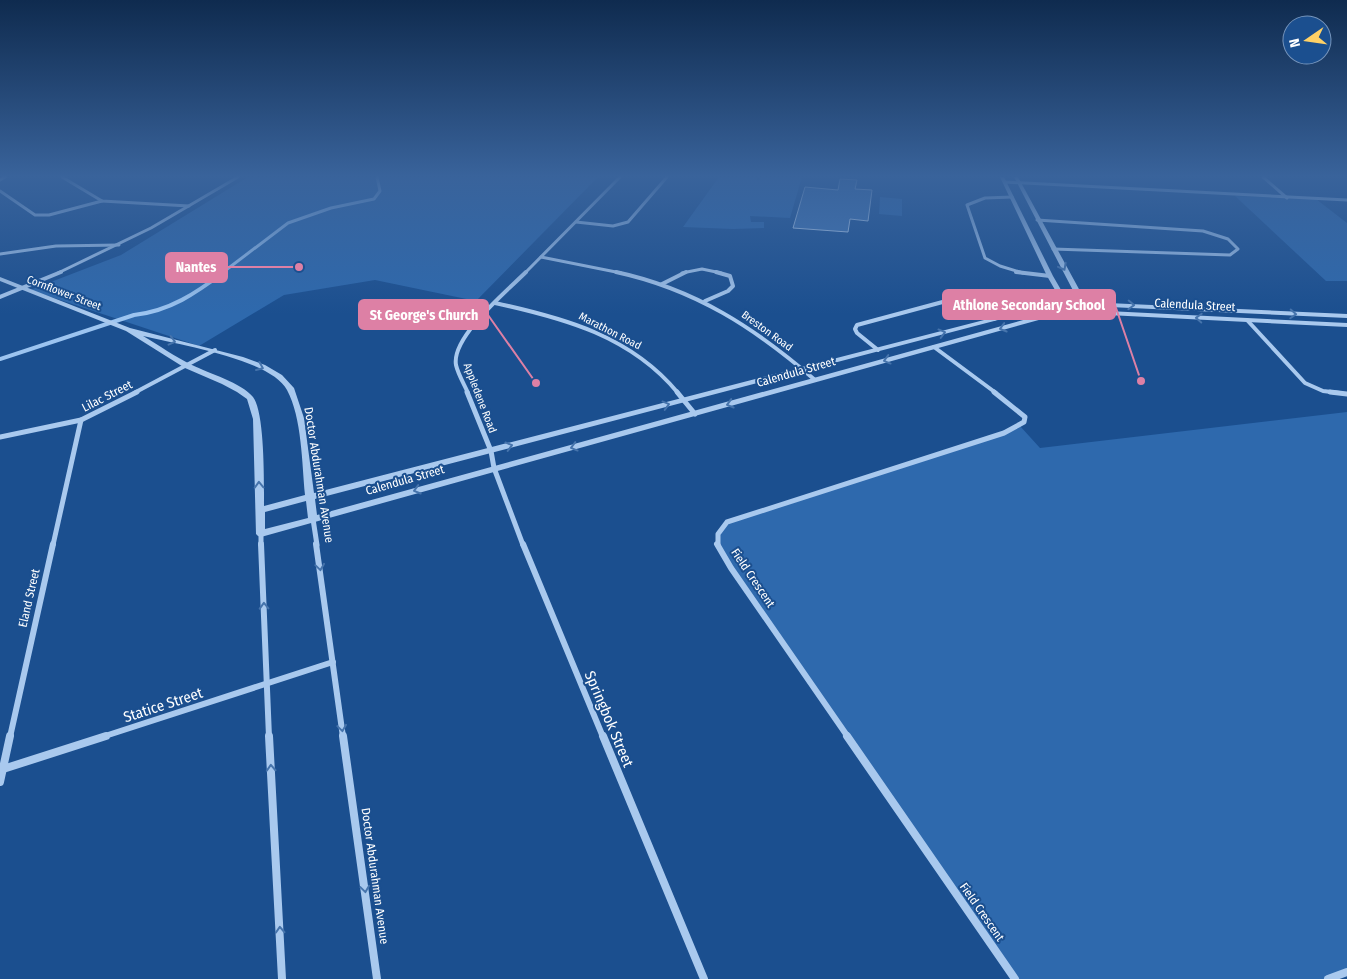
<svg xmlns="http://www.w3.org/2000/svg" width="1347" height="979" font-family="'Fira Sans Condensed',sans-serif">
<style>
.green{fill:#2e69ad}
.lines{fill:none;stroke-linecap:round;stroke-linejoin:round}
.stream-far1{stroke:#9cc4f0;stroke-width:3}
.stream{stroke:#9cc4f0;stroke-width:4}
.building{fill:#4478b7;stroke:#cfe3fa}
.minor-far4{stroke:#a9c9ee;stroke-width:3}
.minor-far3{stroke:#a9c9ee;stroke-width:4}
.minor-far2{stroke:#a9c9ee;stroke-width:5}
.minor-far1{stroke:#a9c9ee;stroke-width:6}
.minor{stroke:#a9c9ee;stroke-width:8}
.tertiary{fill:#a9c9ee;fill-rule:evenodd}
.oneway{stroke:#4674ac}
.labels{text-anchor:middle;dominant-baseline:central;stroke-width:4;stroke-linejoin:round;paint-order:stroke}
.far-street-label{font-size:11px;fill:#fff;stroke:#1b4f8f}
.street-label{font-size:12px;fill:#fff;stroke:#1b4f8f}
.near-street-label{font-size:15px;fill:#fff;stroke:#1b4f8f}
.leader{fill:none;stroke:#dd80a5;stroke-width:2}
.callout-dot{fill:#dd80a5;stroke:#1b4f8f;stroke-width:2}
.callout{fill:#dd80a5;stroke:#dd80a5;stroke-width:2}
.callout-label{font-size:14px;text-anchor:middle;font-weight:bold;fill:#fff}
</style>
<rect width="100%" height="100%" fill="#1b4f8f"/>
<g class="green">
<path d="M 248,177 L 598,177 L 476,301 L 375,280 L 284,295 L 199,346 L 30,290 L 121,255 Z"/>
<path d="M 719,177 L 757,177 L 757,180 L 759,180 L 760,177 L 802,177 L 790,218 L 750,216 L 751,222 L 764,222 L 764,228 L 733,229 L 683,227 Z"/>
<path d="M 1235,196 L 1316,199 L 1347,223 L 1347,281 L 1326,281 Z"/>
<path d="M 880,197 L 902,199 L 902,216 L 879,214 Z"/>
<path d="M 1347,412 L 1347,972 L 1328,979 L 1015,979 L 722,553 L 716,534 L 727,522 L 1020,426 L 1040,448 Z"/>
</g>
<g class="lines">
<path class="stream-far1" d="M 222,273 L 288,223 L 331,208 L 374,199 L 380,191 L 377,177"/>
<path class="stream" d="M 0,359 L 134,315 C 170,311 196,293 224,272"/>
</g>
<path class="building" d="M 840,179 L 857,180 L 855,189 L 872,190 L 868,221 L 850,219 L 848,232 L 793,228 L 805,187 L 838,190 Z"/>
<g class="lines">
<g class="minor-far4">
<path d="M 62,177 L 102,201 L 189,206"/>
<path d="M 1263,177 L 1287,198"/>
<path d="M 0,180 L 5,177"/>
<path d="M 1005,182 L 1347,200"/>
<path d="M 0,191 L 35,215 L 49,215 L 102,201"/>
<path d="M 1012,197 L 985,198 L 967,205 L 985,258 L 1000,266 L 1023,273"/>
<path d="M 1037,220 L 1203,231 L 1228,239 L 1238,249 L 1230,255 L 1053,249"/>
<path d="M 576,222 L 613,226 L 628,222 L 667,177"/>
<path d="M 0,254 L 56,246 L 119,245"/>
<path d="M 541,257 L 621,273"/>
<path d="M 58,273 L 151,228 L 238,177"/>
<path d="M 525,273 L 620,177"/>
<path d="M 682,273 L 702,269 L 721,273"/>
</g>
<g class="minor-far3">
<path d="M 616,272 C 695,289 755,328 815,380"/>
<path d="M 1016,272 L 1050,276"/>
<path d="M 662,284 L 686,272"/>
<path d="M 0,297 L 61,272"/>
<path d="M 705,301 L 728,291 L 733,286 L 730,276 L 716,272"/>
<path d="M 495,303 C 564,318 631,336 678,393"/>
<path d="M 1247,320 L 1305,383 L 1323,391 L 1340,393"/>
<path d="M 934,347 L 996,393"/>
<path d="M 878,350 L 857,333 L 855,329 L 857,325 L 950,300 L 972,304 L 994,319"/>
<path d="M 134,393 L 215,350"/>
<path d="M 468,393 C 464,384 458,374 456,365 C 451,337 508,290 526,272"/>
</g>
<g class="minor-far2">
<path d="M 467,392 L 491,451 L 494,468 L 523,545"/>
<path d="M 677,392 L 695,414"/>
<path d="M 1330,392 L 1347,394"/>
<path d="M 0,437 L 81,420 L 137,392"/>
<path d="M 313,519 L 317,545"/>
<path d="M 261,534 L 261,545"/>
<path d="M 53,545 L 81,420"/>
<path d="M 718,545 L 718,534 L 727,522 L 1004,433 L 1024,422 L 1025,417 L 994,392"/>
</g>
<g class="minor-far1">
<path d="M 261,544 L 269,737"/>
<path d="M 316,544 L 343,737"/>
<path d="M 523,544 L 603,737"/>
<path d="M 717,544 L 731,568 L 848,737"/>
<path d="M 10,737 L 53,544"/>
<path d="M 102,737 L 333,662"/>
</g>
<g class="minor">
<path d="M 269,736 L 282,979"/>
<path d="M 343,736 L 377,979"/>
<path d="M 603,736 L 704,979"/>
<path d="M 847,736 L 1015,979"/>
<path d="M 0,770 L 106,736"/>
<path d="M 0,782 L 10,736"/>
<path d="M 1328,979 L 1347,972"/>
</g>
<path class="tertiary" d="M 1000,177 L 1004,177 L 1053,276 L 1068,302 L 1079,302 L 1014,177 L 1018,177 L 1086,302 L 1347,314 L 1347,318 L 1088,306 L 1087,308 L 1085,309 C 1077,306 1076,304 1067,308 L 1060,306 L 1036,310 L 315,499 L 317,515 L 1045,314 L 1073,310 L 1088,310 L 1347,323 L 1347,327 L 1088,314 L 1073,314 L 1046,318 L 261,537 L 258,536 L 256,534 L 253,419 L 247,399 L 237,392 L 222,384 L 185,368 L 126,331 L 0,281 L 0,277 L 130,328 L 243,357 L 265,365 L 282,375 L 294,388 L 304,418 L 314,493 L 1034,307 L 1062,302 L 1047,276 ZM 143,336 C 176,344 271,359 287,390 C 302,418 302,464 305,495 L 264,506 C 264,483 265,412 253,397 C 242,383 208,373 192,365 C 175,357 159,345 143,336 ZM 306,501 L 308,518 L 265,529 L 265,512 Z"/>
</g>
<defs><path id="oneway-chevron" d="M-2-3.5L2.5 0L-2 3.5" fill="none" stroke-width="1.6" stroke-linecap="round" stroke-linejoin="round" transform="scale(1.25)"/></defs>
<g class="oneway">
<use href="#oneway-chevron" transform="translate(1063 267) rotate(62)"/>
<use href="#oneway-chevron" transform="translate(1131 305) rotate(2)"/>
<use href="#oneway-chevron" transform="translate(1293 314) rotate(3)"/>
<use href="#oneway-chevron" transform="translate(1199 318) rotate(-177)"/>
<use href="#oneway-chevron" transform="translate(1003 328) rotate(164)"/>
<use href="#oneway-chevron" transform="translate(942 333) rotate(-15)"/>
<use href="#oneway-chevron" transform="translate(172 341) rotate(14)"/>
<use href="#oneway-chevron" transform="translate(887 360) rotate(165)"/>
<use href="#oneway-chevron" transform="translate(260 367) rotate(23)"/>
<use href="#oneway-chevron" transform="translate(730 404) rotate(164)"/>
<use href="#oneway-chevron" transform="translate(666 405) rotate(-15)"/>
<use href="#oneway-chevron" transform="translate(509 446) rotate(-15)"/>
<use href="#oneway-chevron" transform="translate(574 447) rotate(165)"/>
<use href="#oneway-chevron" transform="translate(259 485) rotate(-92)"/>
<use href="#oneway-chevron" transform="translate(417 490) rotate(164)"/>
<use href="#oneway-chevron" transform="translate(320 567) rotate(82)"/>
<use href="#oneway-chevron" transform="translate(264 606) rotate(-92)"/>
<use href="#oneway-chevron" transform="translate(342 728) rotate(82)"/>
<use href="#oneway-chevron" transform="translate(271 768) rotate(-93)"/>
<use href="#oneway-chevron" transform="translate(365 889) rotate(82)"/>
<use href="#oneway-chevron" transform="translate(280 930) rotate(-93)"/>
</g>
<linearGradient id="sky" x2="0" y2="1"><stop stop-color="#0f2b4f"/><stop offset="0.56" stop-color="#39639b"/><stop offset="1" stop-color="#39639b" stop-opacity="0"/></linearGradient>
<rect width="1347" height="314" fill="url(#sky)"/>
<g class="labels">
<g class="far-street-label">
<text transform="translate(64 293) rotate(21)">Cornflower Street</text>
<text transform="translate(610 331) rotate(27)">Marathon Road</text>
<text transform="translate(767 331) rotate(36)">Breston Road</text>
<text transform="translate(480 398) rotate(69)">Appledene Road</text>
</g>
<g class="street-label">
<text transform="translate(1195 305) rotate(3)">Calendula Street</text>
<text transform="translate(796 372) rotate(-16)">Calendula Street</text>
<text transform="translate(107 396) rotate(-27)">Lilac Street</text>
<text transform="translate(319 475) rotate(81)">Doctor Abdurahman Avenue</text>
<text transform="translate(405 480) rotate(-16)">Calendula Street</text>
<text transform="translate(753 578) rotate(56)">Field Crescent</text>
<text transform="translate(29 598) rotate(-77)">Eland Street</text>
<text transform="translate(375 876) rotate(82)">Doctor Abdurahman Avenue</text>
<text transform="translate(982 912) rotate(55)">Field Crescent</text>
</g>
<g class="near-street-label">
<text transform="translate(163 705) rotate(-18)">Statice Street</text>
<text transform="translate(609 719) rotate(67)">Springbok Street</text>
</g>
</g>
<path class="leader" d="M299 267L227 267M1141 381L1115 305M536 383L488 315"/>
<g class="callout-dot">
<circle cx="299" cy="267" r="5"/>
<circle cx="1141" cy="381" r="5"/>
<circle cx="536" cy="383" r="5"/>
</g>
<g class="callout">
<rect x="166" y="253" width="61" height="29" rx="5"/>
<rect x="943" y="290" width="172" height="29" rx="5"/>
<rect x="359" y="300" width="129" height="29" rx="5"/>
</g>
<g class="callout-label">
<text x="196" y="272">Nantes</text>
<text x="1029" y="310">Athlone Secondary School</text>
<text x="424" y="320">St George's Church</text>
</g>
<g transform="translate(1307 40) rotate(257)"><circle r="24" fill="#1b4f8f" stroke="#7695bc"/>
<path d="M0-4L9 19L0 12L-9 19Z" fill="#ffd166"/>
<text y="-8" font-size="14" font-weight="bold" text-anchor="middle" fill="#ffffff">N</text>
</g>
</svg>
